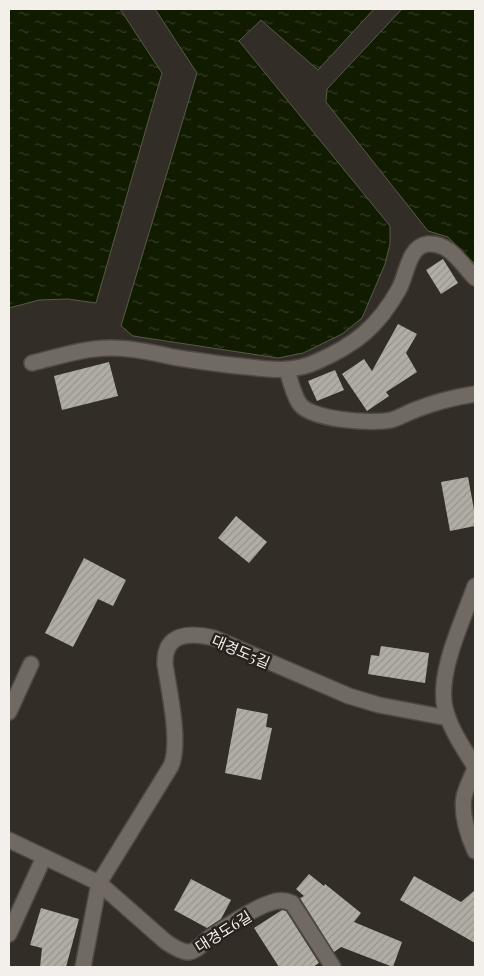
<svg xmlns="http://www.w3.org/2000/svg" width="484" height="976" font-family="'Playfair Display','Noto Sans KR',serif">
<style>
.water{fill:url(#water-ripples);stroke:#555b46}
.building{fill:url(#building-hatch)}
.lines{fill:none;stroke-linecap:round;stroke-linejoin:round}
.minor-casing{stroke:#4e4944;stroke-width:18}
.minor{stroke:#706a62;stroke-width:15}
.labels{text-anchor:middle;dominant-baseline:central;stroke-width:5;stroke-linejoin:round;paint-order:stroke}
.street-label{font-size:15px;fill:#f3efeb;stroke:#28231c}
</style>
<defs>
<pattern id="water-ripples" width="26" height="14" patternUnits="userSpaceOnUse" patternTransform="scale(1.25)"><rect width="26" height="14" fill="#111b00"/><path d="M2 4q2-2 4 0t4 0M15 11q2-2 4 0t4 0" fill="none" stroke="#343c25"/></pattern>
<pattern id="building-hatch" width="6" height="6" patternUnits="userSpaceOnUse" patternTransform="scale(1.25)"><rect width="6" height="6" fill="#b0aea4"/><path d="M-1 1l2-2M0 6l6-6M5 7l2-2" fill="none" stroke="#96948c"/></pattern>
</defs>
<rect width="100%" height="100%" fill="#322d26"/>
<g class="water">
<path d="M 9,9 L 120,9 L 162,73 L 96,303 L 68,299 L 39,300 L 9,308 Z"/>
<path d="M 155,9 L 374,9 L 318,70 L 261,20 L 239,41 L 390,226 L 390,244 L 385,264 L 362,318 L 342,334 L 303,353 L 278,358 L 133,336 L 121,326 L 197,73 Z"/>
<path d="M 402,9 L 475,9 L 475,264 L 448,237 L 428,231 L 326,102 L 327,89 Z"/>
</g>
<g class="building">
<path d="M 443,259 L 458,283 L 441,294 L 426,270 Z"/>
<path d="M 398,324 L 417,334 L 406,353 L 417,372 L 386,392 L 389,396 L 367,411 L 342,374 L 364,359 L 372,371 Z"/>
<path d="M 109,362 L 118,396 L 62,410 L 54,376 Z"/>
<path d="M 335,370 L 344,390 L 317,401 L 308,381 Z"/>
<path d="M 468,477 L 475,515 L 475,526 L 450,531 L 441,482 Z"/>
<path d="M 236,516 L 267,542 L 249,563 L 218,538 Z"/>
<path d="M 84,558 L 126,580 L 113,606 L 98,599 L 73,647 L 45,633 Z"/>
<path d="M 381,646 L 429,653 L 425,683 L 368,674 L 371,655 L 379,656 Z"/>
<path d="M 237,708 L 268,714 L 266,727 L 272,728 L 261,780 L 225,773 Z"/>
<path d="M 309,874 L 324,886 L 325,884 L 361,913 L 354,922 L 402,942 L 393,967 L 341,947 L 334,952 L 300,898 L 304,896 L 296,889 Z"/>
<path d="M 414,876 L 461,902 L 475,890 L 475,943 L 400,900 Z"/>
<path d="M 191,879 L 231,900 L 221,919 L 207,928 L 174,910 Z"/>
<path d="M 41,908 L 79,919 L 66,967 L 40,967 L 42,948 L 30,945 Z"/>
<path d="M 282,910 L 286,911 L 319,963 L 313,967 L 279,967 L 254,928 Z"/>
</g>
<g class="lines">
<g class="minor-casing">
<g id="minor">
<path d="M 32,363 C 58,357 86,347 113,348 C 134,348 154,353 173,357 C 198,361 223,365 249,367 C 272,370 294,372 316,362 C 355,345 378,327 399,289 C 407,275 408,246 428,244 C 450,242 462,265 475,278"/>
<path d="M 287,370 C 290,380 293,393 299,403 C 309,420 372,424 391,420 C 399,418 407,413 415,410 C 435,402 455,397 475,394"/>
<path d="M 475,586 C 463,620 437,673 445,708 C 450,729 464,749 475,767"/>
<path d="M 9,712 L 31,664"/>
<path d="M 475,768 C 472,777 466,787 464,797 C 461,814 468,836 475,851"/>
<path d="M 9,840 L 99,883 L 166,942 C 172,946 179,951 187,952 C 195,953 203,943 209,938 C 223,928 254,908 270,903 C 277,900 285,900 292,903 L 333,967"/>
<path d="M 9,934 L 44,857"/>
<path d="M 83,967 L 99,883 L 171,766 C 181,743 169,691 165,664 C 164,633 189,632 214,638 L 349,696 L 379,705 L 448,718"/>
</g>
</g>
<use href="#minor" class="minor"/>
</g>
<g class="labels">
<g class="street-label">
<text transform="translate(241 651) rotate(23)">대경도5길</text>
<text transform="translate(223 931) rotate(-32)">대경도6길</text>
</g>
</g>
<rect width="484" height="976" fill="none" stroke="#f3efeb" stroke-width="20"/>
</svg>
